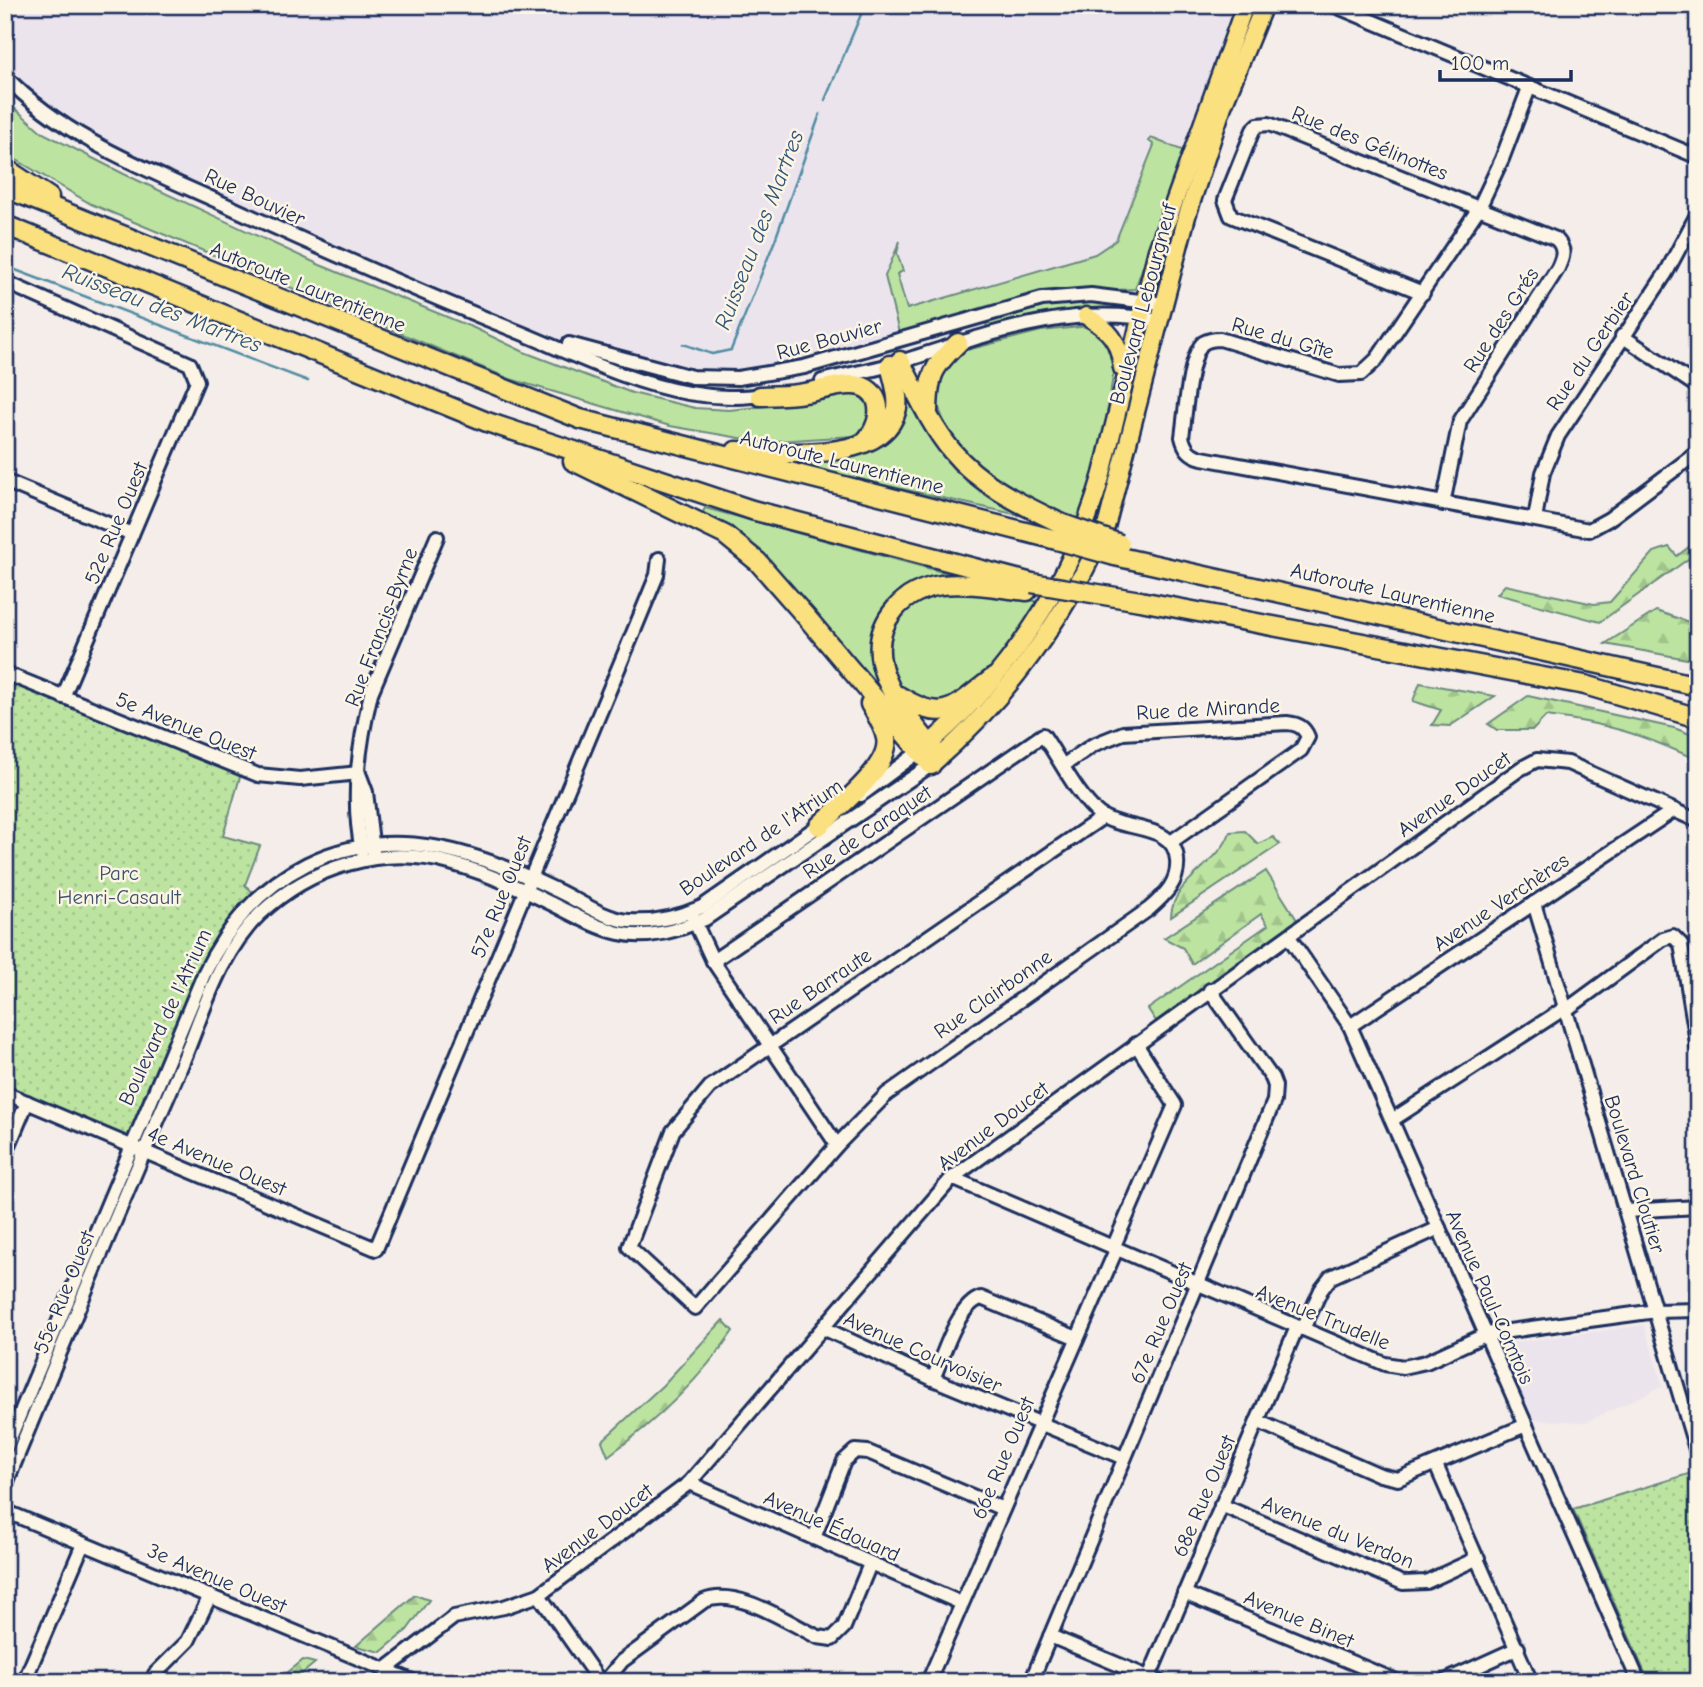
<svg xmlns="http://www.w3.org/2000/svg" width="1703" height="1687" font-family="'Comic Neue',sans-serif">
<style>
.built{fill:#ebe4ed}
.grass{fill:#bce4a0;stroke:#6c8a7f;stroke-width:2}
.forest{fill:url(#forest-firs);stroke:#6c8a7f;stroke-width:2}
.park{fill:url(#park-dots);stroke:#6c8a7f;stroke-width:2}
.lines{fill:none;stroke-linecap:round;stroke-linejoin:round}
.stream{stroke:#538ca2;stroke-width:2.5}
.minor-casing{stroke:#1b2f5e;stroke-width:18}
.major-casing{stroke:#1b2f5e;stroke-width:21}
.highway-casing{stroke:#1b2f5e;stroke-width:23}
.minor{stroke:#fcf5e5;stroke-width:12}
.major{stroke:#fbe080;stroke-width:16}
.highway{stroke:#fbe080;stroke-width:18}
.highway-bridge-casing{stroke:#1b2f5e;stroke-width:23;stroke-linecap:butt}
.highway-bridge{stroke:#fbe080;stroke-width:18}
.labels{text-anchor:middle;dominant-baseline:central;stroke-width:5;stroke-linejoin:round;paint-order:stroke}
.street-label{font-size:21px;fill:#1b2f5e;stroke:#fcf5e5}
.park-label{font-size:21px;fill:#3b536b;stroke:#fcf5e5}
.water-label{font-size:23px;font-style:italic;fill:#32567a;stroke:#fcf5e5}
</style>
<defs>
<pattern id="forest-firs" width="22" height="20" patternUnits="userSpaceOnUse" patternTransform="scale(1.75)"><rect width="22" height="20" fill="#bce4a0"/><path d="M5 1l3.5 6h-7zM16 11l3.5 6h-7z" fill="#a1c48c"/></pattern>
<pattern id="park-dots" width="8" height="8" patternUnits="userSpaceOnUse" patternTransform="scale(1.75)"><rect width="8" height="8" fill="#bce4a0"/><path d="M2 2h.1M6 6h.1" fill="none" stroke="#a1c48c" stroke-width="1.8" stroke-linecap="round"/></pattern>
</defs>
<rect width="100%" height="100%" fill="#f4ede9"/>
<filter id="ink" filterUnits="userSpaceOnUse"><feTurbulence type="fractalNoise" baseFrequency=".0143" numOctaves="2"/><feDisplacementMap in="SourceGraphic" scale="14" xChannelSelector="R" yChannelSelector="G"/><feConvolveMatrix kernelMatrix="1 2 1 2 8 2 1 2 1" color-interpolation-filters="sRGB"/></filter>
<g filter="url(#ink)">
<g class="built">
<path d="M 5,5 L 1245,5 L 1157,250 L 1063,296 L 804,367 L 715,378 L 579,347 L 475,318 L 74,132 L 5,76 Z"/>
<path d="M 1644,1325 L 1663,1386 L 1586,1422 L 1532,1420 L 1502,1344 Z"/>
</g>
<g class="grass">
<path d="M 5,100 L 43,133 L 124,174 L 320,265 L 474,328 L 524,352 L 632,393 L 695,408 L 729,410 L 797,403 L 854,390 L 867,399 C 872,416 869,427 853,436 L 763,442 L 670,426 L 510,379 L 91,204 L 5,153 Z"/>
<path d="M 1151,138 L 1184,151 L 1135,289 L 1032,294 L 899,333 L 885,276 L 900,241 L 897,253 L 903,271 L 897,274 L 907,309 L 1095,254 L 1116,240 L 1154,145 L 1149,141 Z"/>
<path d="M 1189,183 L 1159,296 L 1151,294 L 1179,203 Z"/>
<path d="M 1086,302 L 1131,305 L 1130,310 L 1060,311 L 987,327 L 986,324 L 1030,306 Z"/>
<path d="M 1090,326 L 1108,337 L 1115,363 L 1103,440 L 1080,524 C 1059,514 1035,506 1015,494 C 978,473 935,429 935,383 L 952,356 L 963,351 L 1041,331 Z"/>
<path d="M 907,397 C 938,459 969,475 1024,513 L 1023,516 L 786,463 L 785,460 C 818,458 874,465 894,431 C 900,422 901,408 904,398 Z"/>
<path d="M 705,508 L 957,576 L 883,617 L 893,702 L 889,705 C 829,632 784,565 702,514 Z"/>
<path d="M 950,589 L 1042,602 L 1012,647 L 953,704 L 909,699 L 891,676 L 886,636 L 911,600 Z"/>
</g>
<g class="forest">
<path d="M 1698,540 L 1698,552 L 1600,622 L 1497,594 L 1505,585 L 1594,604 L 1610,602 L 1654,552 L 1669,547 L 1677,556 Z"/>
<path d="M 1656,611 L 1698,625 L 1698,661 L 1605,644 Z"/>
<path d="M 1420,683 L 1495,696 L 1450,726 L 1432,725 L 1441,710 L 1413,701 Z"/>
<path d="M 1528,696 L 1674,728 L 1698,737 L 1698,771 L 1691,768 L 1695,759 C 1641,734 1606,723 1546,716 L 1533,730 L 1497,730 L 1488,724 Z"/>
<path d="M 1245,831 L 1258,844 L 1273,837 L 1280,844 L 1171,917 C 1172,879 1220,865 1230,832 Z"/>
<path d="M 1266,871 L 1297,920 L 1156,1021 L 1148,1009 L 1268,925 L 1261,914 L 1192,964 L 1183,948 L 1164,938 Z"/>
<path d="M 723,1320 L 733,1331 C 699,1381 658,1420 608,1456 L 602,1441 L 663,1385 Z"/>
<path d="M 415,1595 L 429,1600 L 407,1630 L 381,1652 L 356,1646 Z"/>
<path d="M 303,1660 L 315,1663 L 292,1682 L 276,1682 Z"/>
</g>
<g class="park">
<path d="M 16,677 L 242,770 L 223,836 L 260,846 L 245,885 L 257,896 L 234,921 L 130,1145 L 5,1093 L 5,704 Z"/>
<path d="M 1695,1472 L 1698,1481 L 1698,1682 L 1649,1682 L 1573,1509 Z"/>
</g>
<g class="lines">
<g class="stream">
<path d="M 825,100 L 865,5"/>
<path d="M 5,266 L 308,381"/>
<path d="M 683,344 L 712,354 L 731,350 L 775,240 L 820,114"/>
</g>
<g class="minor-casing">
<g id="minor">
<path d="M 1333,5 L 1698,157"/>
<path d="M 5,76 C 66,141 157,173 237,210 C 327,251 417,291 509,328 C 567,351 626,382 688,393 C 711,397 743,399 767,394"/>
<path d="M 1529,88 L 1502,159 L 1479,208 L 1377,359 L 1361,374 L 1339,375 L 1220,339 C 1214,339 1208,340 1203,343 C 1189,355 1185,417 1182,437 C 1185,449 1190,455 1202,458 L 1589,530 L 1609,519 L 1698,452"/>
<path d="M 5,282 L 190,364 L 197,381 L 63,697"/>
<path d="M 1423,293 L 1231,216 L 1225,200 L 1253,130 L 1258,125 L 1269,124 L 1556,239 C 1566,249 1563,257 1558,268 L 1460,421 L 1443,504"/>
<path d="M 1622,336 L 1698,387"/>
<path d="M 569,344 L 692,377 L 738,378 L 804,367 L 1042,299 L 1091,295 L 1164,304"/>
<path d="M 822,381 C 845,375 868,371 890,365 C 977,339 1067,301 1159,321"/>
<path d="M 5,481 L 132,534"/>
<path d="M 1535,519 L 1543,473 L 1558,436 L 1666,273 L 1698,213"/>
<path d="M 5,673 L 258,775 L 300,779 L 359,773"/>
<path d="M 1064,765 L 1093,745 L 1123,733 L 1287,723 C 1298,724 1304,727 1308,737 L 1301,750 L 1171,842"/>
<path d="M 360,776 L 366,792 L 373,851"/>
<path d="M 861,795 L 920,751"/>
<path d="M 362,850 C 351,799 359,744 371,693 L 437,537"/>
<path d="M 1534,903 L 1698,1456"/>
<path d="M 693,918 L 713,961 L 837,1145"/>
<path d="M 1289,937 L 1350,1026 L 1639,1682"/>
<path d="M 713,961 L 1043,735 C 1059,758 1078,797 1099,814 C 1122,832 1175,822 1177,860 C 1179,882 1165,895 1149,909 L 887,1094 L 837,1145 L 695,1308 L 629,1247 L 673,1131 L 710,1087 L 1103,817"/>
<path d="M 1566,1010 L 1663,939 L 1673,936 L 1681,944 L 1698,1048"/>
<path d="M 1350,1026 L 1674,810"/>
<path d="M 5,1093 L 376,1249 L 636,626 L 657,575 L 659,559"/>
<path d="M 1392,1120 L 1565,1008"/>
<path d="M 5,1155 L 27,1102"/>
<path d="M 952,1178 L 1385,1364 L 1403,1367 L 1426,1362 L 1487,1334 L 1656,1311 L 1698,1310"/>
<path d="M 1626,1211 L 1698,1207"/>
<path d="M 1113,1248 L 1175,1105 L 1136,1044"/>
<path d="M 823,1328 L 933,1379 L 1124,1458"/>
<path d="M 1303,1329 L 1321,1290 L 1331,1277 L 1439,1228"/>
<path d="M 933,1379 C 943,1357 957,1305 981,1298 L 1077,1338"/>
<path d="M 1257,1421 L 1380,1475 L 1398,1479 L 1526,1425"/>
<path d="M 5,1450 L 204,974 C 228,925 258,889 307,864 C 391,822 478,852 556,890 C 578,900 606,920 629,921 C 655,923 679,917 702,907 L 824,822"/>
<path d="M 1436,1465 L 1531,1682"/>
<path d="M 689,1483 L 961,1603"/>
<path d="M 5,1486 C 62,1347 119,1208 179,1071 C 202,1018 217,955 260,914 C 310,867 382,844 450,863 C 484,872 516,886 548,902 C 571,913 594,927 619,933 C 648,940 679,930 705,919 L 931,765"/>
<path d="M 1221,1505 L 1403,1583 L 1426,1582 L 1478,1558"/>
<path d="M 5,1511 L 415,1682"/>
<path d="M 814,1538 L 844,1461 L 855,1451 L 868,1452 L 1003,1509"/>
<path d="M 1184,1593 L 1399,1682"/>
<path d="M 539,1595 L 600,1682"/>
<path d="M 1050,1636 L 1160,1682"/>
<path d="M 386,1669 L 454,1617 L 504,1607 L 539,1595 L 689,1483 L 952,1178 L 1520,769 L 1537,760 L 1568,763 L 1698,821"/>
<path d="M 24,1682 L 83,1544"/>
<path d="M 152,1682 L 155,1674 L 188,1641 L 210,1596"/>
<path d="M 605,1682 L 622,1661 L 704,1601 C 737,1587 787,1622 818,1637 L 832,1639 L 844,1627 L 870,1564"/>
<path d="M 928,1682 L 1116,1250"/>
<path d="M 1031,1682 L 1274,1101 L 1275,1086 L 1272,1078 L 1210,990"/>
<path d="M 1147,1682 L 1297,1327"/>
<path d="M 1443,1682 L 1518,1648"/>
</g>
</g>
<g class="major-casing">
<g id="major">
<path d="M 1086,316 C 1110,330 1119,340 1122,368"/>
<path d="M 921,751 C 1007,679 1072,582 1102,474 L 1157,250 L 1245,5"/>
<path d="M 931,765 C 1008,698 1064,620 1106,527 L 1187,216 L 1223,106 L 1264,5"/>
</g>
</g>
<g class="highway-casing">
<g id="highway">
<path d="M 5,168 L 49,197"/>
<path d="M 5,188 L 580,419 L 1053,539"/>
<path d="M 5,225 L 487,422 L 752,510 L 1032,583"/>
<path d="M 900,361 C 916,391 930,425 952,451 C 980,485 1021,504 1060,523"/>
<path d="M 760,396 C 774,395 789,396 804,393 C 819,391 837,384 853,385 C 883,386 884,420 868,438"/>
<path d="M 928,411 C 929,375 932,368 958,343"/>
<path d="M 736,451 C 780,452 885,465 897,408 C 899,394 893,378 890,365"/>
<path d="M 573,461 L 725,535 L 758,562 L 808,619 L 931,765"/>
<path d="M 1115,556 L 1698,686"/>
<path d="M 1140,601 L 1585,685 L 1698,718"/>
<path d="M 899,696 C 946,725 954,707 993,678"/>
<path d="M 938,755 C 907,716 853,658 895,609 C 907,595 922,588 941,585 C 969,582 999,588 1027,591"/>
<path d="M 819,826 C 838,807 892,766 886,738 C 884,726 876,714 870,704"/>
</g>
</g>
<use href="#minor" class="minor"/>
<use href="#major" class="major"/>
<use href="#highway" class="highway"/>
<g class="highway-bridge-casing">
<g id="highway-bridge">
<path d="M 1060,523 L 1120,544"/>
<path d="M 1053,539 L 1115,556"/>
<path d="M 1032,583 L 1140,601"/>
</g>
</g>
<use href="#highway-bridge" class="highway-bridge"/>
</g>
</g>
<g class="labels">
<g class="street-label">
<text transform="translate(1370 143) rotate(22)">Rue des Gélinottes</text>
<text transform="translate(255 197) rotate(25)">Rue Bouvier</text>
<text transform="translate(308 287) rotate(22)">Autoroute Laurentienne</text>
<text transform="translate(1143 304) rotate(-75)">Boulevard Lebourgneuf</text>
<text transform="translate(1501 320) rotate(-57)">Rue des Grés</text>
<text transform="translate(1283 338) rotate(16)">Rue du Gîte</text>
<text transform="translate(829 339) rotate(-15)">Rue Bouvier</text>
<text transform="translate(1590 351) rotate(-56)">Rue du Gerbier</text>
<text transform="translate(842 462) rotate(14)">Autoroute Laurentienne</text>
<text transform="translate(116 523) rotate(-67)">52e Rue Ouest</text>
<text transform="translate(1393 593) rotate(13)">Autoroute Laurentienne</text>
<text transform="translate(381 627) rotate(-69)">Rue Francis-Byrne</text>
<text transform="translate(1208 709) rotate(-3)">Rue de Mirande</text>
<text transform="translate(186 726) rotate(22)">5e Avenue Ouest</text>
<text transform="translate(1454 794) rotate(-35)">Avenue Doucet</text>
<text transform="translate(867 832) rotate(-34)">Rue de Caraquet</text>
<text transform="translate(761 837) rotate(-34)">Boulevard de l'Atrium</text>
<text transform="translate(501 897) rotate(-68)">57e Rue Ouest</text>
<text transform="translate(1501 902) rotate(-34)">Avenue Verchères</text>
<text transform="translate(820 986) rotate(-34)">Rue Barraute</text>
<text transform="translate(993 994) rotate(-35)">Rue Clairbonne</text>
<text transform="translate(165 1017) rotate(-65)">Boulevard de l'Atrium</text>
<text transform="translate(993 1126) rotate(-37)">Avenue Doucet</text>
<text transform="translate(217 1161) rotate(23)">4e Avenue Ouest</text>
<text transform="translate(1635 1174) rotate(73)">Boulevard Cloutier</text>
<text transform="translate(64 1292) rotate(-68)">55e Rue Ouest</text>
<text transform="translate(1490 1297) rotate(66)">Avenue Paul-Comtois</text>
<text transform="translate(1323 1317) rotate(22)">Avenue Trudelle</text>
<text transform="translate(1161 1323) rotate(-67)">67e Rue Ouest</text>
<text transform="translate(923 1352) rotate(24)">Avenue Courvoisier</text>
<text transform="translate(1003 1458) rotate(-67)">66e Rue Ouest</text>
<text transform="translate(1204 1496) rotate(-67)">68e Rue Ouest</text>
<text transform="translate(832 1526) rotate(24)">Avenue Édouard</text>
<text transform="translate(597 1528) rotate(-37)">Avenue Doucet</text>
<text transform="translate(1338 1532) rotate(22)">Avenue du Verdon</text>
<text transform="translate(217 1578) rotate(23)">3e Avenue Ouest</text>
<text transform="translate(1299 1619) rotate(23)">Avenue Binet</text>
</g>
<g class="park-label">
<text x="119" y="873">Parc<tspan x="119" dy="24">Henri-Casault</tspan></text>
</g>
<g class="water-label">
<text transform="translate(759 230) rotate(-69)">Ruisseau des Martres</text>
<text transform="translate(162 308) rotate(21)">Ruisseau des Martres</text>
</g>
</g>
<rect width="1703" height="1687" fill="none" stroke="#fcf5e5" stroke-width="28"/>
<rect x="14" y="14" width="1675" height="1659" fill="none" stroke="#1b2f5e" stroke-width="2.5" filter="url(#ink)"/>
<path d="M1440 70v10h131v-10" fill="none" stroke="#1b2f5e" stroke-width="3.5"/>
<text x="1451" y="70" font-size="21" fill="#1b2f5e" stroke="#fcf5e5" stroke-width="5" paint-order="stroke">100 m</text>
</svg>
